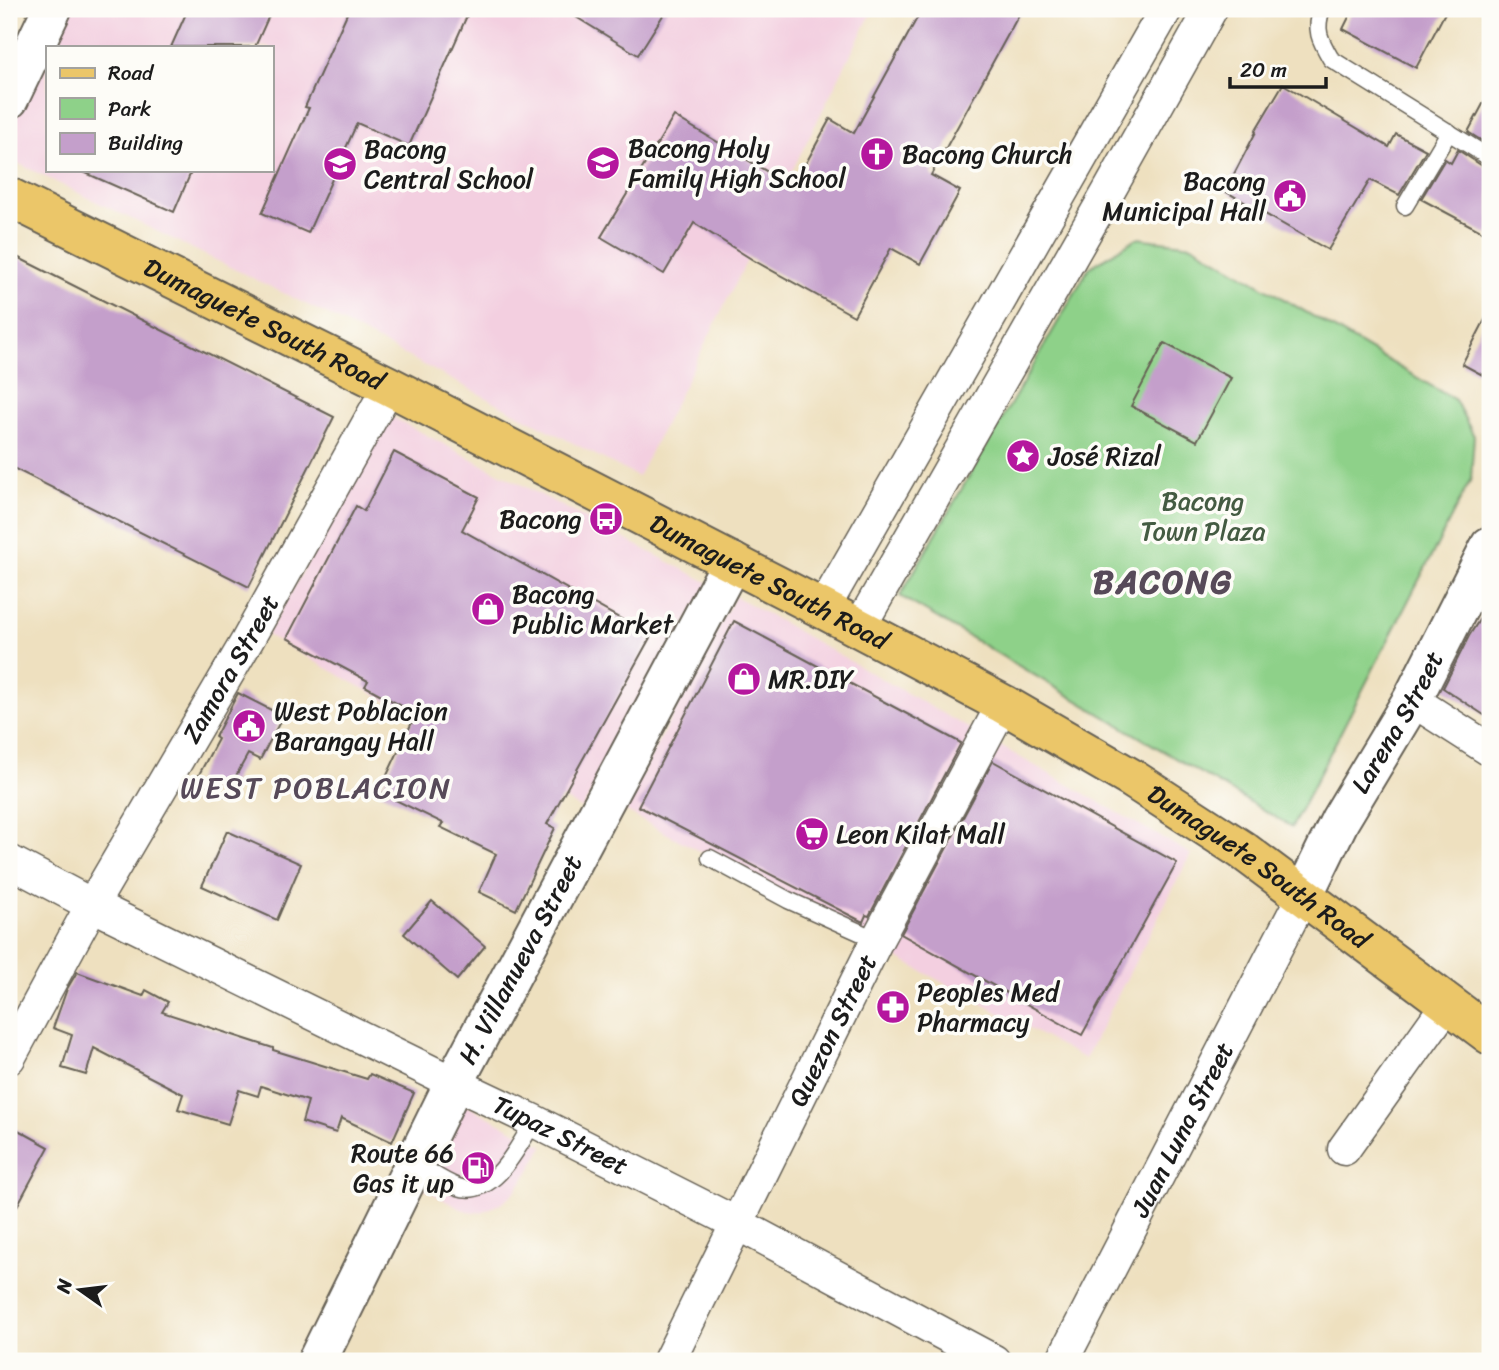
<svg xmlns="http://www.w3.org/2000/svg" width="1499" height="1370" font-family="Sriracha,sans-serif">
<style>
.built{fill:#f3cfe0}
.green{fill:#8ed189;stroke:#557652;stroke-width:2}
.building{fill:#c49fcb}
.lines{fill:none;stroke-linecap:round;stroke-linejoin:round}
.service-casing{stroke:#666155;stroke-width:19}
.minor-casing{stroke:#666155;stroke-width:35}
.tertiary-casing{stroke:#666155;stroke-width:42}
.primary-casing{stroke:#666155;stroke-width:42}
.service{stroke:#fff;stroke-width:16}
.minor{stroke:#fff;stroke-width:32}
.tertiary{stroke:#fff;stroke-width:38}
.primary{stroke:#ebc669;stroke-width:38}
.labels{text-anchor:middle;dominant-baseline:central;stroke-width:7;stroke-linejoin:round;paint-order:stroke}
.poi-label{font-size:26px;fill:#1c1c1c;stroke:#fdfcf7;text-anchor:start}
.street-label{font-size:26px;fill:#1c1c1c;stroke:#fdfcf7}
.park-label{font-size:26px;fill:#445b42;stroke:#fdfcf7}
.quarter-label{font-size:30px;letter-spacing:2px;fill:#574a59;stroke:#fdfcf7}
.district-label{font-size:33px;font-weight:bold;letter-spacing:2px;fill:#574a59;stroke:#fdfcf7}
</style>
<rect width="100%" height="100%" fill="#fdfcf7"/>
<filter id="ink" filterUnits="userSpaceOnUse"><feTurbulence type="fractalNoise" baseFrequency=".0143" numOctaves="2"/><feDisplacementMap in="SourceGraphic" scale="14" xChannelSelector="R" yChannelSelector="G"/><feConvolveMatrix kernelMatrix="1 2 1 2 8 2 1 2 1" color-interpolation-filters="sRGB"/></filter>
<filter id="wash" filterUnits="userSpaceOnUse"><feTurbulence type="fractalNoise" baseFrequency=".00686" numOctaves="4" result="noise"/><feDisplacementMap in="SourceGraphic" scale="28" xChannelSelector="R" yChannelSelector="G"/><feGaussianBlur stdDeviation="1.57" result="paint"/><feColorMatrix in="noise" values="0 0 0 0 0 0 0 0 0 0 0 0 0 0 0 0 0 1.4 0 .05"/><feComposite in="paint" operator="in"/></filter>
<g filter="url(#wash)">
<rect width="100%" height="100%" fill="#eee0bf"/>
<g class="built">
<path d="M 67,9 L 870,9 L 873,10 L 638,477 L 330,316 L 9,159 L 9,132 L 47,51 L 47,170 L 271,170 L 271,47 L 49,47 Z"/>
<path d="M 390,416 L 709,583 L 582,809 L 267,635 Z"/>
<path d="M 735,596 L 1191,854 L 1085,1059 L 623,810 Z"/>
<path d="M 464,1104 L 544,1146 L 529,1172 L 516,1190 L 504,1202 L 482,1212 L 471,1212 L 461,1209 L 422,1188 Z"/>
</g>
<path class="green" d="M 1137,238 L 1192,245 L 1455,400 L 1474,436 L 1471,479 L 1292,827 L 900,596 L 1089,268 Z"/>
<g id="blocks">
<g class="building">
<path d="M 188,9 L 272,9 L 255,47 L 171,47 Z"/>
<path d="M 349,9 L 470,9 L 409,146 L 357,123 L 308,233 L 262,213 L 309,108 L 305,107 Z"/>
<path d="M 563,9 L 667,9 L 638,55 Z"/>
<path d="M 922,9 L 1022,9 L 931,175 L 960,191 L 920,264 L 891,248 L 854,316 L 753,260 L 694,223 L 664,274 L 601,237 L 674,116 L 793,187 L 830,119 L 854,133 Z"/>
<path d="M 1353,9 L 1447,9 L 1416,68 L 1343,29 Z"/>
<path d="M 1283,84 L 1389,147 L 1396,134 L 1426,150 L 1399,195 L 1370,180 L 1328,250 L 1225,191 L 1256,132 L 1255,131 Z"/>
<path d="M 1490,91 L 1490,146 L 1468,132 Z"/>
<path d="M 1458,150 L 1484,167 L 1490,168 L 1490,236 L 1421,199 L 1445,159 L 1451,163 Z"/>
<path d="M 79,170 L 192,170 L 174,212 Z"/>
<path d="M 9,253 L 334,417 L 249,587 L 9,466 Z"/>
<path d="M 1490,310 L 1490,379 L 1462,364 Z"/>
<path d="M 1164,343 L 1231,378 L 1197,441 L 1131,406 Z"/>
<path d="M 394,452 L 479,497 L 462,530 L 651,636 L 547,824 L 555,828 L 516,910 L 479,892 L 496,854 L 440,827 L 443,823 L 379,792 L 416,714 L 365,686 L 368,681 L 287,638 L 356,506 L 364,511 Z"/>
<path d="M 1490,603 L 1490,719 L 1443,688 L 1469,636 Z"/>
<path d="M 734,621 L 961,743 L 869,916 L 866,915 L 863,922 L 638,806 Z"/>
<path d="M 238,693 L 283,716 L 260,760 L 248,754 L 225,796 L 196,780 L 218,739 L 215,737 Z"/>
<path d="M 993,761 L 1177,863 L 1082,1035 L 901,934 Z"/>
<path d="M 227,831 L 301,864 L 277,920 L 202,886 Z"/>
<path d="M 432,901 L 485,946 L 457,980 L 404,934 Z"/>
<path d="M 77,972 L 143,996 L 146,990 L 168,1002 L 162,1012 L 273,1048 L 273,1050 L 367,1079 L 370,1074 L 414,1093 L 392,1142 L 341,1118 L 336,1133 L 302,1122 L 308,1101 L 261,1086 L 258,1096 L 239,1090 L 228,1124 L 178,1109 L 183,1094 L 94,1048 L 86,1075 L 62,1068 L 72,1035 L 53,1028 L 67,989 Z"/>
<path d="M 9,1125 L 49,1147 L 9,1221 Z"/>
</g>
</g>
</g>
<g filter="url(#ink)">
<use href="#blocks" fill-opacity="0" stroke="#666155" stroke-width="2"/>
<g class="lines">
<g class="service-casing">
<g id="service">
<path d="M 1322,9 C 1314,30 1320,40 1331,59 L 1490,158"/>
<path d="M 1405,206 L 1449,132"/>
<path d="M 710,858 L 788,900 L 877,940"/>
<path d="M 415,1163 C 429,1171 443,1182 458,1187 C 494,1199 519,1145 534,1121"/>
</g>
</g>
<g class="minor-casing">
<g id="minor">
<path d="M 823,609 L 1166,9"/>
<path d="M 859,628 L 1110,189 L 1211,9"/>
<path d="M 1412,700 L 1490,750"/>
<path id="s1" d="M 9,861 L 92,905 L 454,1083 L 534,1121 L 736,1223 L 994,1361"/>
<path id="s2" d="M 9,1058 L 92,905 L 247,641 L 389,386"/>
<path d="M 1344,1149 L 1448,1003"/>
<path id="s3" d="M 669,1361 L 877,940 L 1003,704"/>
<path id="s4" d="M 1062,1361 L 1303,896"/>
</g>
</g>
<g class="tertiary-casing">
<g id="tertiary">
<path d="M 9,99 L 52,9"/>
<path id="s5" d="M 1303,896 L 1340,820 L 1412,700 L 1490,546"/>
<path id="s6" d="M 317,1361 L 454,1083 L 732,562"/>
</g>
</g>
<g class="primary-casing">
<g id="primary">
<path id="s7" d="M 9,197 L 389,386 L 823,609 L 1003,704 L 1131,778 L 1242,850 L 1490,1035"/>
</g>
</g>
<use href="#service" class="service"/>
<use href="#minor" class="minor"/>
<use href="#tertiary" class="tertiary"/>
<use href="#primary" class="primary"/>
</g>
</g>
<defs>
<g id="church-disc" transform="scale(1.75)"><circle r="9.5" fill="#b5179e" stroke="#fdfcf7"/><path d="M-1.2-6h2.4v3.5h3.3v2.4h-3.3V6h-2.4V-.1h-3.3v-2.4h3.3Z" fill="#fff"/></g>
<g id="school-disc" transform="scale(1.75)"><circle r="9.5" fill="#b5179e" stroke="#fdfcf7"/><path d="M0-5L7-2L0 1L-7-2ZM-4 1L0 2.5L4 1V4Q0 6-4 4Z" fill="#fff"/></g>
<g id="civic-disc" transform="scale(1.75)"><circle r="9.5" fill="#b5179e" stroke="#fdfcf7"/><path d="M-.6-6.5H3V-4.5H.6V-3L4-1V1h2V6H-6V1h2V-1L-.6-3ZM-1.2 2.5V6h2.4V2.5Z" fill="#fff"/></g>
<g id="sight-disc" transform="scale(1.75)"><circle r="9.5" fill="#b5179e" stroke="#fdfcf7"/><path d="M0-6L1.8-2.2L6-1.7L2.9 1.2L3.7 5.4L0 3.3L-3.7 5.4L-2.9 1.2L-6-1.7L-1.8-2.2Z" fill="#fff"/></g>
<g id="bus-disc" transform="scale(1.75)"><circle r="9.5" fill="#b5179e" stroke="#fdfcf7"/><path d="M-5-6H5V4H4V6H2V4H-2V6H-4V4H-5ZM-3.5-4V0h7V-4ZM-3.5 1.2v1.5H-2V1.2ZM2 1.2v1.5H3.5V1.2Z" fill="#fff"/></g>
<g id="shop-disc" transform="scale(1.75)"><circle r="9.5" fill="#b5179e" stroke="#fdfcf7"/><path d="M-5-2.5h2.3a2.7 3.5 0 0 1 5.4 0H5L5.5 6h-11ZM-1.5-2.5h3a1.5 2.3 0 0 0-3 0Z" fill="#fff"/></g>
<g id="supermarket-disc" transform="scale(1.75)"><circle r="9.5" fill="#b5179e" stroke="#fdfcf7"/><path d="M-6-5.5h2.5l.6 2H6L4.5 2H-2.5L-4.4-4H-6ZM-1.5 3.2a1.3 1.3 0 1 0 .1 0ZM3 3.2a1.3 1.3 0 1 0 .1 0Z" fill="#fff"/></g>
<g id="pharmacy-disc" transform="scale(1.75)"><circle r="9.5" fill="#b5179e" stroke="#fdfcf7"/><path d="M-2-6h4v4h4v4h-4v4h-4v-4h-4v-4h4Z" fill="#fff"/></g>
<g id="fuel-disc" transform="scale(1.75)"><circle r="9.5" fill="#b5179e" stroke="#fdfcf7"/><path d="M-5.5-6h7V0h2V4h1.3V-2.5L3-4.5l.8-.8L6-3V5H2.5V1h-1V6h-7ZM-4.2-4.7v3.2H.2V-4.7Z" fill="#fff"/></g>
</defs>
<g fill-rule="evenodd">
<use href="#church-disc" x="877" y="154"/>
<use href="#school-disc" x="603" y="163"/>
<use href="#school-disc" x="340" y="164"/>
<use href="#civic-disc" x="1290" y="196"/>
<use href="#sight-disc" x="1023" y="456"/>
<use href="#bus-disc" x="606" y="519"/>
<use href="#shop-disc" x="488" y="609"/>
<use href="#shop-disc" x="744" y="679"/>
<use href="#civic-disc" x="249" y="726"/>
<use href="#supermarket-disc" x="812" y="834"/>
<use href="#pharmacy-disc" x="893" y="1007"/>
<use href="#fuel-disc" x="478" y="1168"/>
</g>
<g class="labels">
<g class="poi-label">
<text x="628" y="148">Bacong Holy<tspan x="628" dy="30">Family High School</tspan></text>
<text x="364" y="149">Bacong<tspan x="364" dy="30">Central School</tspan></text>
<text x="902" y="154">Bacong Church</text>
<text x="1266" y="181" text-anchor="end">Bacong<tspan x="1266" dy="30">Municipal Hall</tspan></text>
<text x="1048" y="456">José Rizal</text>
<text x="582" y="519" text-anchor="end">Bacong</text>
<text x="512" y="594">Bacong<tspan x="512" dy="30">Public Market</tspan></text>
<text x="768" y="679">MR.DIY</text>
<text x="274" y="711">West Poblacion<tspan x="274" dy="30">Barangay Hall</tspan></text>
<text x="836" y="834">Leon Kilat Mall</text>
<text x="917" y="992">Peoples Med<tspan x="917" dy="30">Pharmacy</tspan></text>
<text x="454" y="1153" text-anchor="end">Route 66<tspan x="454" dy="30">Gas it up</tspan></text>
</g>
<g class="street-label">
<text stroke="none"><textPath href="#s7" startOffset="285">Dumaguete South Road</textPath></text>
<text stroke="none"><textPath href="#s7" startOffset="852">Dumaguete South Road</textPath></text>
<text stroke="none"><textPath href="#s2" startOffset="448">Zamora Street</textPath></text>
<text stroke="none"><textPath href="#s5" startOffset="198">Larena Street</textPath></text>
<text stroke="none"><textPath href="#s7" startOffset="1419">Dumaguete South Road</textPath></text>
<text stroke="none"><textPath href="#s6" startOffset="450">H. Villanueva Street</textPath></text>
<text stroke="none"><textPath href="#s3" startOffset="369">Quezon Street</textPath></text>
<text stroke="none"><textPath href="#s4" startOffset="261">Juan Luna Street</textPath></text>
<text stroke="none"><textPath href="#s1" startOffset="616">Tupaz Street</textPath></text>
</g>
<g class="park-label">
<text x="1203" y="501">Bacong<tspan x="1203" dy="30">Town Plaza</tspan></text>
</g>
<g class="quarter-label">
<text x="316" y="788">WEST POBLACION</text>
</g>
<g class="district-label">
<text x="1163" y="582">BACONG</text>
</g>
</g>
<rect width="1499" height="1370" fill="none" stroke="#fdfcf7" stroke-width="35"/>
<rect x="46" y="46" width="228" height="126" fill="#fdfcf7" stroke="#a3a29f" stroke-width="2"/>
<rect x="60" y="68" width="35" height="10" fill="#ebc669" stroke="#a3a29f" stroke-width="2"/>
<text x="108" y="80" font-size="21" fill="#1c1c1c">Road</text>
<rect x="60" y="98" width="35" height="21" fill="#8ed189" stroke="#a3a29f" stroke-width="2"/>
<text x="108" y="116" font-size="21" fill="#1c1c1c">Park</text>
<rect x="60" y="133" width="35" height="21" fill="#c49fcb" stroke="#a3a29f" stroke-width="2"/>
<text x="108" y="150" font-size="21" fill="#1c1c1c">Building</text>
<g transform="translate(80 1290) rotate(284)" stroke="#fdfcf7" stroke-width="5" paint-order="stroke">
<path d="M0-5L12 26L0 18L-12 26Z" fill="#1c1c1c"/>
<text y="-10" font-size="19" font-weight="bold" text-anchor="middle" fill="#1c1c1c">N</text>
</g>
<path d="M1230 77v10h96v-10" fill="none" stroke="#1c1c1c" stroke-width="3.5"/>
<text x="1240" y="77" font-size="21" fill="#1c1c1c" stroke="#fdfcf7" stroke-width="5" paint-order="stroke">20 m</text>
</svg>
